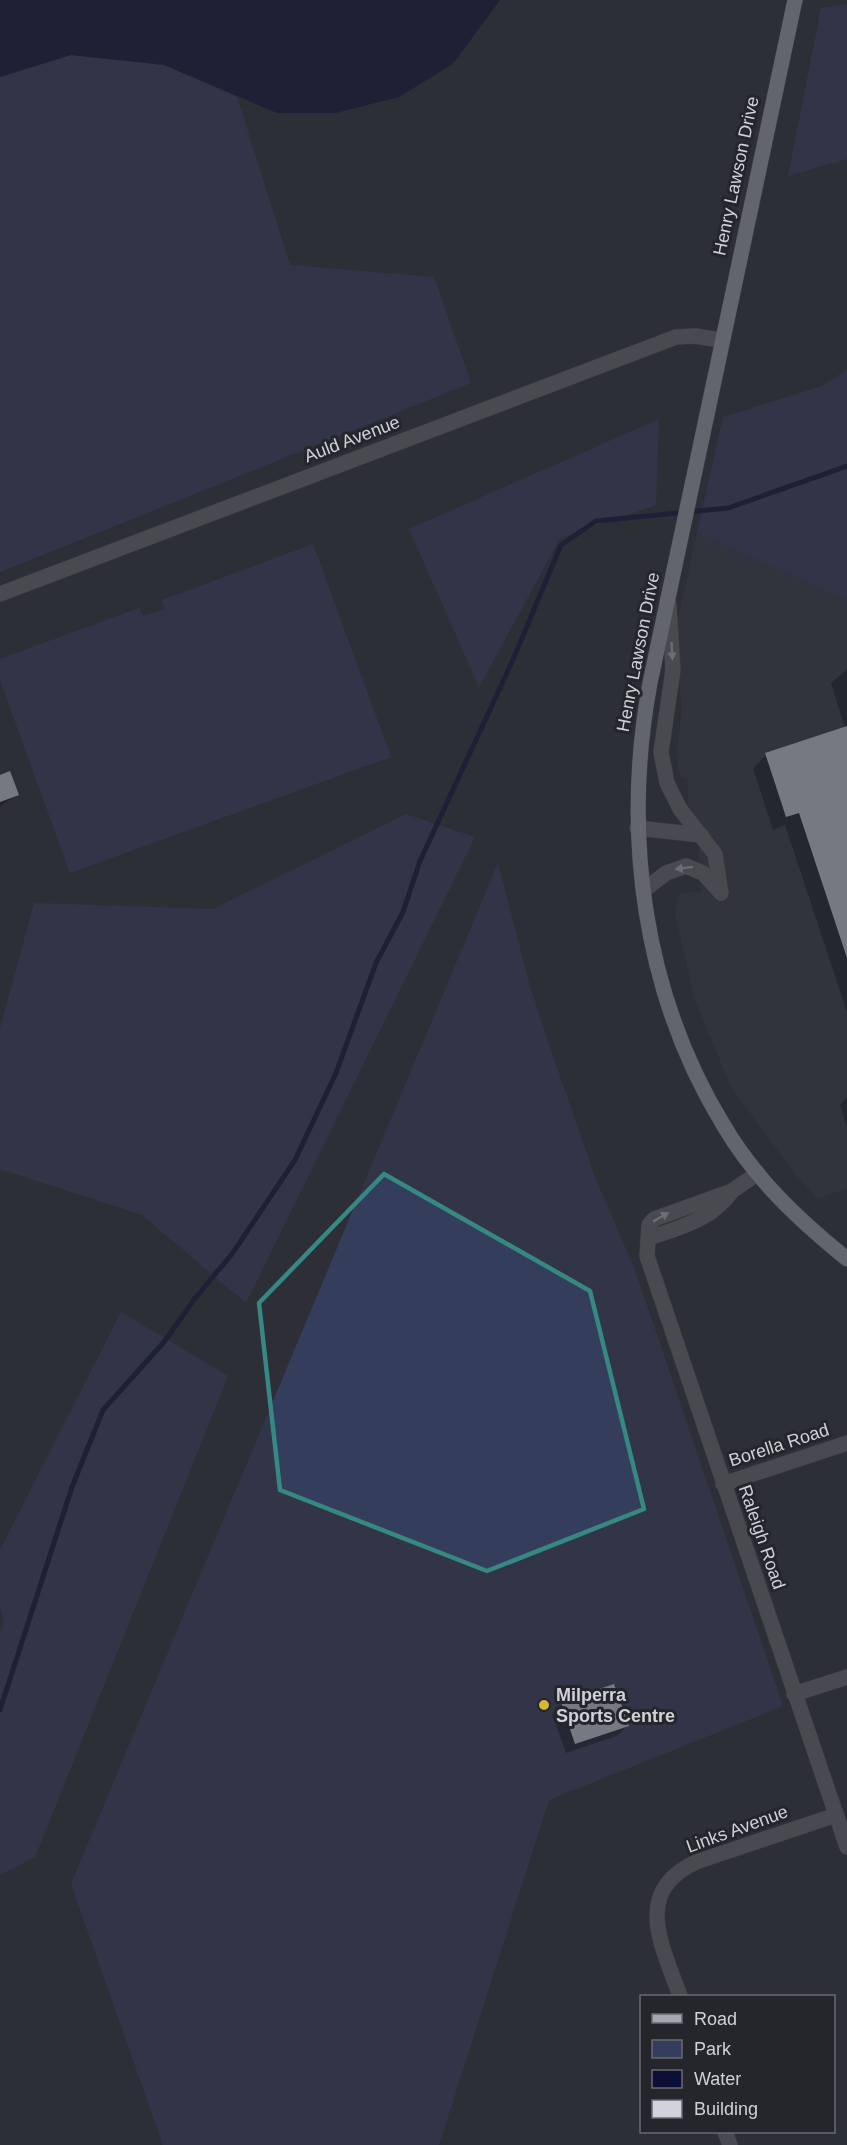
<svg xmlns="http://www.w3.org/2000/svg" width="847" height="2145" font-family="Helvetica,sans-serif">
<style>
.built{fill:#353845}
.green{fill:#353d5c}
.water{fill:#0c0f36}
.shadow{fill:#0007}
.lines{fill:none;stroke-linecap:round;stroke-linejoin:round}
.stream{stroke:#0c0f36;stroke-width:5}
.building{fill:#d1d3dc}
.minor-casing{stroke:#4b4c53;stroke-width:16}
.major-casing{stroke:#4b4c53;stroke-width:16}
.minor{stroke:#6b6c6f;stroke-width:15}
.major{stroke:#a5a7ae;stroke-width:15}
.oneway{fill:#b7b8bc}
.marked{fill:none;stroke:#368883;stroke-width:4.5;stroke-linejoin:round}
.poi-dot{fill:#d6b534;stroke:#24262c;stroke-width:2}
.labels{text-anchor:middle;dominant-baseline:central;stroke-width:6;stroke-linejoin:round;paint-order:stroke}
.street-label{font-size:18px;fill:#d0d1d6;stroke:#24262c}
.poi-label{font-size:18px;font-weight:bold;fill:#d0d1d6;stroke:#24262c;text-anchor:start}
</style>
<rect width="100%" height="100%" fill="#2e2f36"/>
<path class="built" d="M 697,533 L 847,600 L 847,1188 L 818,1199 L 795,1174 L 731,1087 L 695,1000 L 675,913 L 680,893 L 701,892 L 698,838 L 689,810 L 687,779 L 681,777 L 678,769 L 677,749 L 682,710 L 674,636 Z"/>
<g class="green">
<path d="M 847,4 L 847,159 L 788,176 L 821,8 Z"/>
<path d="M 71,55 L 164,65 L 237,97 L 290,265 L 434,277 L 471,383 L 0,572 L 0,77 Z"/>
<path d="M 847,369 L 847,600 L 697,533 L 723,417 L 825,385 Z"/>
<path d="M 659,419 L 656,505 L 560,538 L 479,687 L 409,529 Z"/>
<path d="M 313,544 L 391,757 L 70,873 L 0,680 L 0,659 L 139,608 L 143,616 L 165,609 L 162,600 Z"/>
<path d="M 406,814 L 475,837 L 246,1303 L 142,1215 L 0,1169 L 0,1029 L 34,903 L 213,909 Z"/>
<path d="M 498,863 L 529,983 L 553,1056 L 595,1177 L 635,1270 L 783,1706 L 549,1800 L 439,2145 L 163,2145 L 71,1884 Z"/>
<path d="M 121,1312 L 228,1376 L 35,1857 L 0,1875 L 0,1632 L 4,1624 L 0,1605 L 0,1550 Z"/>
</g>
<path class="water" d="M 0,0 L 500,0 L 453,64 L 399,97 L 336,113 L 277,113 L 164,65 L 71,55 L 0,77 Z"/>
<g class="shadow">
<path d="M 847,669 L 847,1012 L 785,825 L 773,830 L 753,768 L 766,755 L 845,728 L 831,683 Z"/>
<path d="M 0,775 L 17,794 L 0,807 Z"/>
<path d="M 847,1097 L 847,1127 L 840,1105 Z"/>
<path d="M 562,1704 L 627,1726 L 617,1736 L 566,1753 L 552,1714 Z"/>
</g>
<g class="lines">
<path class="stream" d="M 0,1710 L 72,1487 L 103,1410 L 164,1342 L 196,1297 L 232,1254 L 295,1160 L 336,1073 L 376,963 L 403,912 L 420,861 L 512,662 L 561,545 L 596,521 L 728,508 L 847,466"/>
</g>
<g class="building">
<path d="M 847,726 L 847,958 L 799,813 L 786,817 L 765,753 Z"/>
<path d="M 10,771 L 19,795 L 0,802 L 0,775 Z"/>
<path d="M 614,1684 L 629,1726 L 575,1744 L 561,1702 Z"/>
</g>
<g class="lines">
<g class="minor-casing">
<g id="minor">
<path d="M 0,594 L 676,337 L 695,336 L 721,340"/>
<path d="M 669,604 L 673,670 L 661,752 L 667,783 L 680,809 L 715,854 L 721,893"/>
<path d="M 637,828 L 701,835"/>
<path d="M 643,891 L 666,873 L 686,866 L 703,873 L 721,893"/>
<path d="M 758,1173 L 732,1191 L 654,1219 L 649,1225 L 647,1256 L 847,1847"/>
<path d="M 649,1238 C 681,1227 713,1219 732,1191"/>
<path d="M 723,1484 L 847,1443"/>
<path d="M 794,1694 L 847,1677"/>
<path d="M 680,1996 C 662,1945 632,1892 696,1862 L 836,1815"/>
<path d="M 725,2132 L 730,2145"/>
</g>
</g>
<g class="major-casing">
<path id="major" d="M 795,0 L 650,683 C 622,834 643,994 724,1126 C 755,1179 800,1221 847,1259"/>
</g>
<use href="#minor" class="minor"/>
<use href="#major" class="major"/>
</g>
<defs><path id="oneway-solid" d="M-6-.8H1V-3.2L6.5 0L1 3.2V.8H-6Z" transform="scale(1.5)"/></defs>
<g class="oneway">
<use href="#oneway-solid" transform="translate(672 651) rotate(87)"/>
<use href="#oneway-solid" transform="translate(684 868) rotate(173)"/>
<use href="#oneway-solid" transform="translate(661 1217) rotate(-30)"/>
</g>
<path d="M0 0H847V2145H0ZM 384,1174 L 590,1291 L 644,1509 L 487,1571 L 280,1490 L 259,1303 Z" fill="#2e2f36" fill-opacity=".55" fill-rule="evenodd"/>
<path class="marked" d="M 384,1174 L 590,1291 L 644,1509 L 487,1571 L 280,1490 L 259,1303 Z"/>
<circle class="poi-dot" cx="544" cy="1705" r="6"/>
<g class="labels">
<g class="street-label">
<text transform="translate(736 176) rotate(-78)">Henry Lawson Drive</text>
<text transform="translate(352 439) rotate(-21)">Auld Avenue</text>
<text transform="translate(638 652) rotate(-79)">Henry Lawson Drive</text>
<text transform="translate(779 1445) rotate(-18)">Borella Road</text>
<text transform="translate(762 1537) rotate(71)">Raleigh Road</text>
<text transform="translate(737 1829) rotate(-20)">Links Avenue</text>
</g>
<g class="poi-label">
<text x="556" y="1695">Milperra<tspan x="556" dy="21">Sports Centre</tspan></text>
</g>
</g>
<rect x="640" y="1995" width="195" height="138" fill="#24262c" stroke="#696a70" stroke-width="1.5"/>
<rect x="652" y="2014" width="30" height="9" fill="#a5a7ae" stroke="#696a70" stroke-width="1.5"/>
<text x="694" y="2025" font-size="18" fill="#d0d1d6">Road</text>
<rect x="652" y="2040" width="30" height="18" fill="#353d5c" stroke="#696a70" stroke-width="1.5"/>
<text x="694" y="2055" font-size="18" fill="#d0d1d6">Park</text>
<rect x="652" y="2070" width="30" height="18" fill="#0c0f36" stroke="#696a70" stroke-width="1.5"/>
<text x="694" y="2085" font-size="18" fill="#d0d1d6">Water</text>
<rect x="652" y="2100" width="30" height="18" fill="#d1d3dc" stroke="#696a70" stroke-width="1.5"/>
<text x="694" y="2115" font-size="18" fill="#d0d1d6">Building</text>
</svg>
